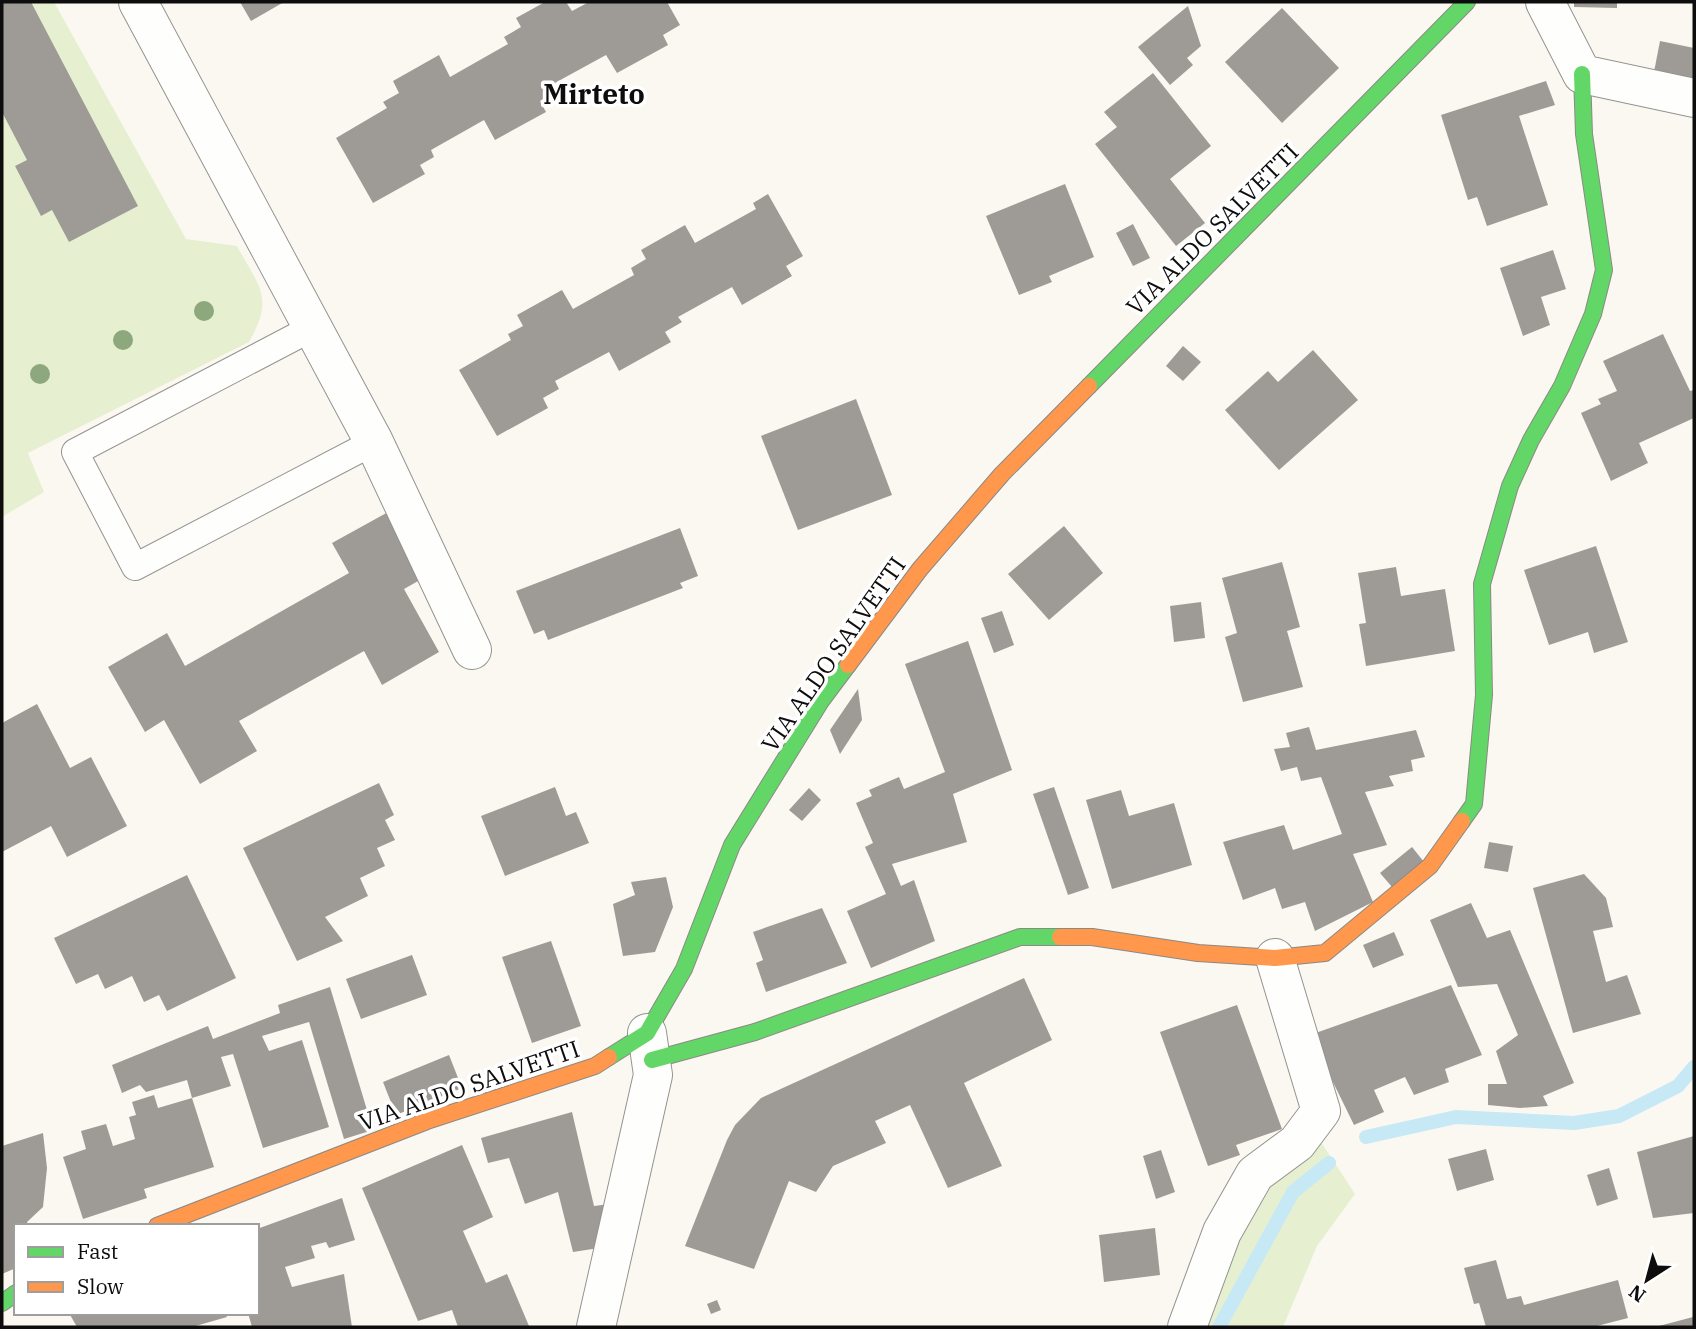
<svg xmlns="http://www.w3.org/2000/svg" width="1696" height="1329" font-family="'IBM Plex Serif',serif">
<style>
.green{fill:#e6f0d1}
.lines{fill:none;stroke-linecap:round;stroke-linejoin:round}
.stream{stroke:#c7e9f5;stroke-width:14}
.building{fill:#9e9b97}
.lane-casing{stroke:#949390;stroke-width:28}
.street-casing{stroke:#949390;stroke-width:40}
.fast-casing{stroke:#8b8986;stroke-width:18}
.slow-casing{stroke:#8b8986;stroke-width:18}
.lane{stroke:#fefefd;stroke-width:26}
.street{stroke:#fefefd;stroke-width:38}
.fast{stroke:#63d668;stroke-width:16}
.slow{stroke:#ff974d;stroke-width:16}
.tree{fill:#8ca87c}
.labels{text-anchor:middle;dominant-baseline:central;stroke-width:7;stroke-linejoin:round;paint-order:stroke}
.street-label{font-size:24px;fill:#0d0d0d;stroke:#fff}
.quarter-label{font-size:28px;font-weight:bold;fill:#0d0d0d;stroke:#fff}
</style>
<rect width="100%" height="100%" fill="#fbf8f1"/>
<g class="green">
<path d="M 2,2 L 54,2 L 186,239 L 237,246 C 259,287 275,297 249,342 L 28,453 L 44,492 L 2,517 Z"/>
<path d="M 1317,1136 L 1355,1194 L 1317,1246 L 1283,1327 L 1195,1327 L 1270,1179 Z"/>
</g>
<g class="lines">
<g class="stream">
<path d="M 1366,1137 L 1456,1117 L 1574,1123 L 1619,1116 L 1678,1086 L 1694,1067"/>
<path d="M 1219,1327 L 1293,1192 L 1329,1163"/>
</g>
</g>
<g class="building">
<path d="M 2,2 L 31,2 L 138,206 L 69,242 L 52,210 L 41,216 L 15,166 L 27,160 L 2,112 Z"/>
<path d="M 240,2 L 284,2 L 251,21 Z"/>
<path d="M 545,2 L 566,2 L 572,11 L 589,2 L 667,2 L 680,25 L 663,35 L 668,45 L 617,73 L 606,55 L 553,84 L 557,92 L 540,101 L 546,112 L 495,140 L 484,120 L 431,150 L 434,157 L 420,165 L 425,174 L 373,203 L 336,138 L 387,108 L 383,102 L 399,93 L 393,81 L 439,55 L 450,77 L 508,44 L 504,37 L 521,27 L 516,18 Z"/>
<path d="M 1574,2 L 1617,2 L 1617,8 L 1574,7 Z"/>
<path d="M 1188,6 L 1201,46 L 1187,58 L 1193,65 L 1170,85 L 1138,47 Z"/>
<path d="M 1282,8 L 1339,68 L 1282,123 L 1225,62 Z"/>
<path d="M 1660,41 L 1694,48 L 1694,81 L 1654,72 Z"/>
<path d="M 1153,73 L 1211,146 L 1170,179 L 1205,223 L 1176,246 L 1095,144 L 1117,127 L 1104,112 Z"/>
<path d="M 1546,81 L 1555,105 L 1519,116 L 1548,205 L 1487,226 L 1477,197 L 1468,200 L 1441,115 Z"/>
<path d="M 1065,184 L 1094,257 L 1049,276 L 1052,282 L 1019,295 L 986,216 Z"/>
<path d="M 768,194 L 803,256 L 786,266 L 792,276 L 742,305 L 732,287 L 678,317 L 682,322 L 665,332 L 671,342 L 619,371 L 609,352 L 555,381 L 559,389 L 543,398 L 548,408 L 497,436 L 459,370 L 511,340 L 508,334 L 523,326 L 517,315 L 562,290 L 573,309 L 634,275 L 631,268 L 646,259 L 641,250 L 685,225 L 695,243 L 756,209 L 753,203 Z"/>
<path d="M 1133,224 L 1150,258 L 1133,266 L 1116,233 Z"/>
<path d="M 1553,250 L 1566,289 L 1541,297 L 1550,325 L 1523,336 L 1500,268 Z"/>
<path d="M 1663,334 L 1690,391 L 1694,390 L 1694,418 L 1639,443 L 1648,463 L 1611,481 L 1581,413 L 1601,404 L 1598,399 L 1617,391 L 1603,361 Z"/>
<path d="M 1183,346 L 1201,362 L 1183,381 L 1166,366 Z"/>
<path d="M 1313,350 L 1358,400 L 1279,470 L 1225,410 L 1268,371 L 1278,382 Z"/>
<path d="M 856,399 L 892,495 L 798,530 L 761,436 Z"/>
<path d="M 390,511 L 427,576 L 404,589 L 439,652 L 382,685 L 364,651 L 239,721 L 257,751 L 200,784 L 164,720 L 145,732 L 108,667 L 167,633 L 185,666 L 349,573 L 332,543 Z"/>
<path d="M 1064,526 L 1103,573 L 1049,620 L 1008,574 Z"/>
<path d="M 680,528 L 698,576 L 680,583 L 683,588 L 548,640 L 544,630 L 534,634 L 516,591 Z"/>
<path d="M 1596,546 L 1628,642 L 1594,653 L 1588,632 L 1549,645 L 1524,570 Z"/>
<path d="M 1282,562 L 1300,627 L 1287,631 L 1303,687 L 1243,702 L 1225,637 L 1237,633 L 1222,578 Z"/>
<path d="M 1396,567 L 1401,596 L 1445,589 L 1455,651 L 1366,666 L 1359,624 L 1366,623 L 1358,573 Z"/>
<path d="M 1201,602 L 1205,638 L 1174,642 L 1170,606 Z"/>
<path d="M 1002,611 L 1014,645 L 994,653 L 981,618 Z"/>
<path d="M 968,641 L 1012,770 L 953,794 L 967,842 L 892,864 L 901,886 L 914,880 L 935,941 L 871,968 L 847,911 L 886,894 L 865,847 L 873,843 L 856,803 L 872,796 L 869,790 L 899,777 L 904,789 L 945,772 L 905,664 Z"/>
<path d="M 858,689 L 862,720 L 840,754 L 830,730 Z"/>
<path d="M 37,704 L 70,768 L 91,757 L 127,826 L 67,857 L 51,826 L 2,852 L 2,723 Z"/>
<path d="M 1309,727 L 1316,750 L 1416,730 L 1425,757 L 1411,760 L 1413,771 L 1389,776 L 1394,786 L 1365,792 L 1387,845 L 1353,854 L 1373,902 L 1315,931 L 1305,902 L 1282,909 L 1275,888 L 1243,900 L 1223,842 L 1284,825 L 1293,850 L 1342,834 L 1321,777 L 1301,781 L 1297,767 L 1281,771 L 1274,749 L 1290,747 L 1286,733 Z"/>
<path d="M 379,783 L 394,815 L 385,820 L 395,840 L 377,848 L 385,866 L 360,878 L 368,896 L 325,917 L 343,941 L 297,961 L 243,848 Z"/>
<path d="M 555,787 L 566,816 L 576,812 L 589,843 L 505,876 L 481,816 Z"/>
<path d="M 1054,787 L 1089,888 L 1068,895 L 1033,794 Z"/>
<path d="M 809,788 L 821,800 L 802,821 L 789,810 Z"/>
<path d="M 1121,790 L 1129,816 L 1174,803 L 1192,865 L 1112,889 L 1086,800 Z"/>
<path d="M 1489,842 L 1513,846 L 1508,872 L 1484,868 Z"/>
<path d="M 1412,847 L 1424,862 L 1392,887 L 1380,873 Z"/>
<path d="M 1584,874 L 1606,898 L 1613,927 L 1593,931 L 1606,982 L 1627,975 L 1641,1014 L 1573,1033 L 1533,888 Z"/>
<path d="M 187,875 L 236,978 L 167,1011 L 159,995 L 144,1002 L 132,976 L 105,989 L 98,974 L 76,984 L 54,938 Z"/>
<path d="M 666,877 L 673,907 L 655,952 L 623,956 L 613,904 L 635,895 L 631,882 Z"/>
<path d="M 1471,903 L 1487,938 L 1510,930 L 1574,1083 L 1543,1096 L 1548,1106 L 1520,1108 L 1488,1105 L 1488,1084 L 1507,1084 L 1496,1051 L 1518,1035 L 1497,984 L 1458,987 L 1430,920 Z"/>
<path d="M 822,908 L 847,963 L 766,992 L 756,963 L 763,960 L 753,932 Z"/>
<path d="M 1394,932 L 1404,955 L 1373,968 L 1363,945 Z"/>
<path d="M 551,941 L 581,1026 L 532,1043 L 502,957 Z"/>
<path d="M 412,955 L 427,995 L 361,1019 L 346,979 Z"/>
<path d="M 1024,978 L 1052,1040 L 964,1083 L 1002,1166 L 948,1188 L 910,1105 L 875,1121 L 886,1143 L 833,1166 L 816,1192 L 789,1181 L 754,1269 L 685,1246 L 727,1140 L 735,1125 L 761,1098 Z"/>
<path d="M 1451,985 L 1482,1055 L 1445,1069 L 1449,1082 L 1414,1095 L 1405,1077 L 1374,1090 L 1384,1112 L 1354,1125 L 1310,1035 Z"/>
<path d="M 330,987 L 373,1130 L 344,1139 L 309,1022 L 262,1036 L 269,1051 L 302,1040 L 329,1127 L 263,1148 L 233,1054 L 221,1057 L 231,1086 L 192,1098 L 187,1080 L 146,1092 L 140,1085 L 122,1093 L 112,1065 L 208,1026 L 213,1039 L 280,1013 L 278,1005 Z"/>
<path d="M 1237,1005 L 1282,1129 L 1236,1145 L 1240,1155 L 1208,1166 L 1160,1032 Z"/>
<path d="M 449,1055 L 462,1088 L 396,1115 L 383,1082 Z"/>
<path d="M 154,1095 L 158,1108 L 192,1098 L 214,1167 L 144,1189 L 147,1198 L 83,1219 L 63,1157 L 86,1149 L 81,1131 L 106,1124 L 113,1146 L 135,1139 L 129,1117 L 136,1115 L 132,1102 Z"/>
<path d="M 572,1112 L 594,1206 L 610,1204 L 599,1248 L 573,1252 L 558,1192 L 525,1204 L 509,1158 L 488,1163 L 481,1138 Z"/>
<path d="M 43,1133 L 47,1168 L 43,1207 L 27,1222 L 28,1226 L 16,1226 L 16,1268 L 2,1274 L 2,1146 Z"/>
<path d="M 1694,1136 L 1694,1213 L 1653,1218 L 1637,1152 Z"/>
<path d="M 462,1145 L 493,1217 L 463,1231 L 486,1283 L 507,1274 L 529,1326 L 458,1327 L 452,1310 L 418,1321 L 362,1188 Z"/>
<path d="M 1486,1149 L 1494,1180 L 1457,1191 L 1448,1159 Z"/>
<path d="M 1161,1150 L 1175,1192 L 1156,1199 L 1143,1156 Z"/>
<path d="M 1609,1168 L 1618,1199 L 1597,1206 L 1587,1175 Z"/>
<path d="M 342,1198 L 355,1240 L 329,1248 L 326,1242 L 311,1246 L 315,1258 L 285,1267 L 292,1287 L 344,1274 L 352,1327 L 252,1327 L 248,1313 L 257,1313 L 257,1229 Z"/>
<path d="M 1155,1228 L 1160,1275 L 1104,1282 L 1099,1235 Z"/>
<path d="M 1496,1260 L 1507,1299 L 1521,1296 L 1524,1305 L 1618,1280 L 1628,1318 L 1593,1327 L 1486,1327 L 1479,1303 L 1474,1304 L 1464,1268 Z"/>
<path d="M 717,1300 L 721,1310 L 711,1314 L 707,1304 Z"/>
<path d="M 69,1313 L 225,1313 L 227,1317 L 192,1327 L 77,1327 Z"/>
<path d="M 1693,1317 L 1694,1327 L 1659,1327 L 1659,1326 Z"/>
</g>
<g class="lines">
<g class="lane-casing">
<path id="lane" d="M 312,328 L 75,452 L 135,567 L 374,442"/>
</g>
<g class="street-casing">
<g id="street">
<path d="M 138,2 L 374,442 L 472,650"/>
<path d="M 1545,2 L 1582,74 L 1694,98"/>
<path d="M 596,1327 L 653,1075 L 647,1033"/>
<path d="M 1187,1327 L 1222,1232 L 1255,1174 L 1297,1143 L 1321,1111 L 1275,958"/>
</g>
</g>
<g class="fast-casing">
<g id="fast">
<path d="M 1089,386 L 1467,2"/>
<path d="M 1462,821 L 1474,804 L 1484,695 L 1482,584 L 1510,486 L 1531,440 L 1562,386 L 1593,314 L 1604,270 L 1584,134 L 1582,74"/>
<path d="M 609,1057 L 647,1033 L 684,969 L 732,845 L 821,701 L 848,665"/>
<path d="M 652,1060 L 755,1032 L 1020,937 L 1060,937"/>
<path d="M 2,1303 L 16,1293"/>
</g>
</g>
<g class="slow-casing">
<g id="slow">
<path d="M 848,665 L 920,569 L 1002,474 L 1089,386"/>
<path d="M 1060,937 L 1092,937 L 1198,953 L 1275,958 L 1325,953 L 1430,866 L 1462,821"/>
<path d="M 157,1226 L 427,1121 L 595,1066 L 609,1057"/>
</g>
</g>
<use href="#lane" class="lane"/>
<use href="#street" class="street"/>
<use href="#fast" class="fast"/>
<use href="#slow" class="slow"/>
</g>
<g class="tree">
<circle cx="204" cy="311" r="10"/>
<circle cx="123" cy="340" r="10"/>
<circle cx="40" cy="374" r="10"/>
</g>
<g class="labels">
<g class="street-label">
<text transform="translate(1212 229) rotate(-45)">VIA ALDO SALVETTI</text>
<text transform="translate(833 654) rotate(-55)">VIA ALDO SALVETTI</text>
<text transform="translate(469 1085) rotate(-19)">VIA ALDO SALVETTI</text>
</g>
<g class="quarter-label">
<text x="594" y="93">Mirteto</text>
</g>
</g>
<rect width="1696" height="1329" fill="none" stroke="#0d0d0d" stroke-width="7"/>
<rect x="14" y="1224" width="245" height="91" fill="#ffffff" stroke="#9e9e9e" stroke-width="2"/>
<rect x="28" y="1247" width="35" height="10" fill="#63d668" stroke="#9e9e9e" stroke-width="2"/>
<text x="77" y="1259" font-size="21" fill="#0d0d0d">Fast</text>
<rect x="28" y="1282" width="35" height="10" fill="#ff974d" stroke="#9e9e9e" stroke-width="2"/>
<text x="77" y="1294" font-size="21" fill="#0d0d0d">Slow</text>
<g transform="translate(1647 1280) rotate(216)" stroke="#ffffff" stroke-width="5" paint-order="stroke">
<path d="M0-5L12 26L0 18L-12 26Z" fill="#0d0d0d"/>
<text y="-10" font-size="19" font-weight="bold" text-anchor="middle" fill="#0d0d0d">N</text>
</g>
</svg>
